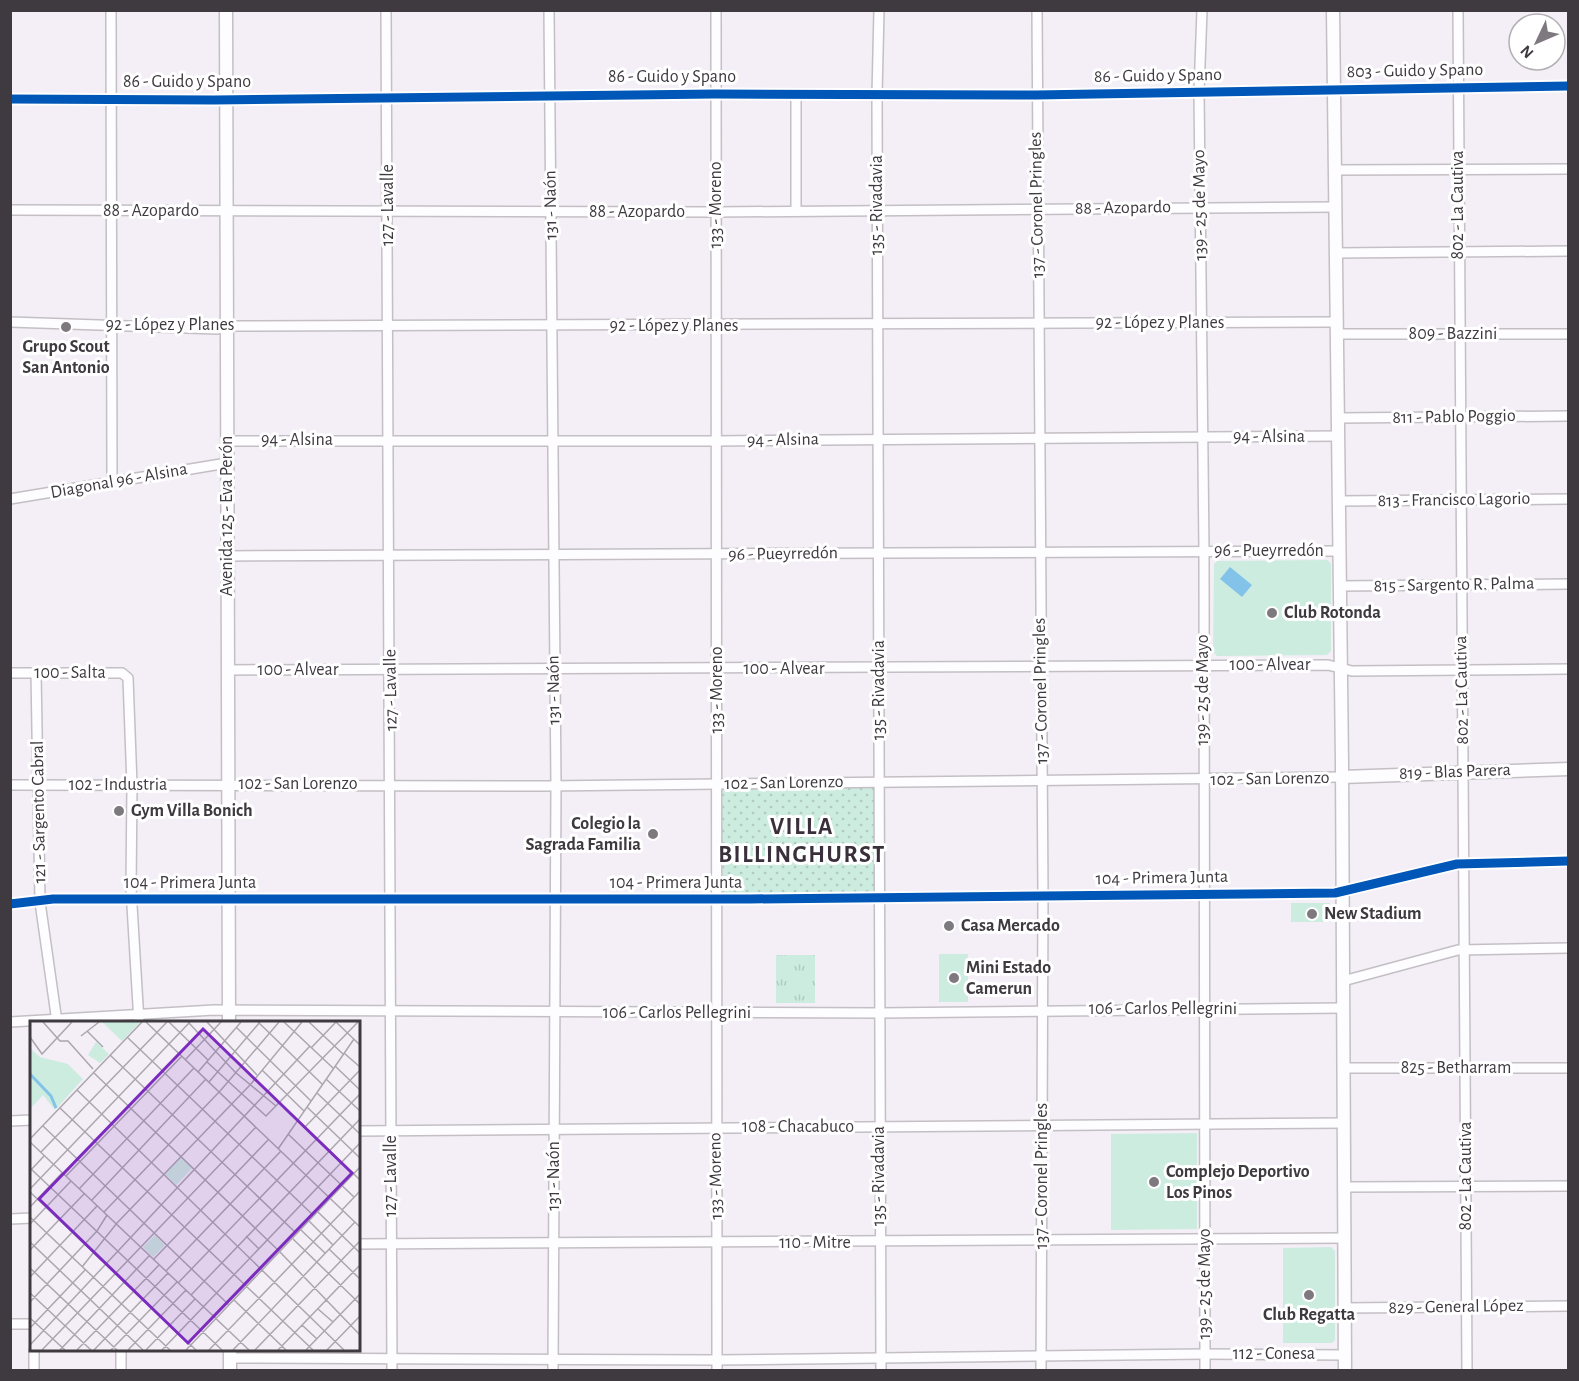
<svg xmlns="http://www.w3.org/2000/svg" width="1579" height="1381" font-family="'Alegreya Sans',sans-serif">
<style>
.grass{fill:url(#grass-tufts)}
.park{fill:url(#park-dots)}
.garden{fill:#cdece0}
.water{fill:#83c3e9}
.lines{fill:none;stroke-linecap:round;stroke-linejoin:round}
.street-casing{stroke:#c4bfc5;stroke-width:12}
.secondary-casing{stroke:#c4bfc5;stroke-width:15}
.street{stroke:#fdfcfe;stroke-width:9}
.secondary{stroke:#fdfcfe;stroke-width:12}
.cycleway-casing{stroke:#fff;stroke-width:13}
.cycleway{stroke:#0057b8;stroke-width:9}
.poi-dot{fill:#7e797f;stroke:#fff;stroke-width:2}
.labels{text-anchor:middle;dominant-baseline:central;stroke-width:6;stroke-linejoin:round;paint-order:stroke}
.street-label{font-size:18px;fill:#3e3a3f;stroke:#fff}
.poi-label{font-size:18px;font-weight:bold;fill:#3e3a3f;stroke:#fff;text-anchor:start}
.district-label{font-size:24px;font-weight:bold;letter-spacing:1.5px;fill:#39303b;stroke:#fff}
.inset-river{fill:none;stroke:#83c3e9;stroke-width:3}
.inset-road{fill:none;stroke:#aba6ad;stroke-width:1.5}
.view{fill:#7b2cbf;fill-opacity:0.15;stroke:#7b2cbf;stroke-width:3}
.inset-edge{fill:none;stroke:#3e3a3f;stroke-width:3}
</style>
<defs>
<pattern id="grass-tufts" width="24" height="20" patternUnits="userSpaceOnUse" patternTransform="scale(1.5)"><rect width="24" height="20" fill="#cdece0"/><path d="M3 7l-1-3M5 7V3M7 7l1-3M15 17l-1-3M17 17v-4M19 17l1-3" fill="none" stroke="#b1cbc1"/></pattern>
<pattern id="park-dots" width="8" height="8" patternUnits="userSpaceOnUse" patternTransform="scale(1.5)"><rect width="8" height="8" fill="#cdece0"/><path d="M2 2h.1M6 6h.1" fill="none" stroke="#b1cbc1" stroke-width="1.8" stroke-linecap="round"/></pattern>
</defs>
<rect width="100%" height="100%" fill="#f4eef6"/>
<rect class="grass" x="776" y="955" width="39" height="48"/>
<path class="park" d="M 876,787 L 878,892 L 723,894 L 721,790 Z"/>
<g class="garden">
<path d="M 1328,560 L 1331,564 L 1331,651 L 1327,655 L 1217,656 L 1213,652 L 1214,564 L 1217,561 Z"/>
<path d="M 1291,903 L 1329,903 L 1332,906 L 1332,922 L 1291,922 Z"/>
<rect x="939" y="954" width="29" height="48"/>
<path d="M 1197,1133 L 1197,1229 L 1111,1230 L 1111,1134 Z"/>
<path d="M 1331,1247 L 1335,1251 L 1335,1340 L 1332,1343 L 1283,1343 L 1283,1248 Z"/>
</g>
<path class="water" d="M 1230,567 L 1252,585 L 1242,597 L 1220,579 Z"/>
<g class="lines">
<g class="street-casing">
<g id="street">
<path d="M 111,10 L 112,482"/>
<path d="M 386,10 L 392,1370"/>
<path d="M 549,10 L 556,785 L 553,1370"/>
<path d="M 716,10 L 717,1370"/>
<path d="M 879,10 L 877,95 L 881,1370"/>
<path d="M 1037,10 L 1043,896 L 1041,1370"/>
<path d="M 1202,10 L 1199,92 L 1204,551 L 1205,1370"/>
<path d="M 1458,10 L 1467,1370"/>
<path d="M 796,94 L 796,211"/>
<path d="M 10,99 L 214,100 L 715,94 L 1036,95 L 1568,86"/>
<path d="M 1335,170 L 1568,169"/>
<path d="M 10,210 L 716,212 L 1336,207"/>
<path d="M 1336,253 L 1568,251"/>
<path d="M 10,322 L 217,329 L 234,326 L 1337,322"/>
<path d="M 1338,334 L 1568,334"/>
<path d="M 1339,418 L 1568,416"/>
<path d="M 227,441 L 715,441 L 1339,436"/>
<path d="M 10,499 L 227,463"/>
<path d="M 1340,501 L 1568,499"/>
<path d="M 226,556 L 1340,551"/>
<path d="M 1340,586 L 1568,584"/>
<path d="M 227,670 L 1328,665 L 1352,671 L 1568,669"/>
<path d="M 10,673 L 122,673 L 128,678 L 132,785 L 131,889 L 139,1022"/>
<path d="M 36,673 L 40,902 L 57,1022"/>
<path d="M 10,785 L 545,786 L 1342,777"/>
<path d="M 10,904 L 53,899 L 750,899 L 1335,893 L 1457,864 L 1568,861"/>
<path d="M 1343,981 L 1458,950 L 1568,948"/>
<path d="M 10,1022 L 214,1010 L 880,1013 L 1343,1008"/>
<path d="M 1344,1068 L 1568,1068"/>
<path d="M 10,1121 L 32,1120"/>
<path d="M 358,1131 L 1345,1123"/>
<path d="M 1345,1187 L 1568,1186"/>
<path d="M 10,1219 L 32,1218"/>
<path d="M 358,1244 L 1344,1238"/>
<path d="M 1344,1308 L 1568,1306"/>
<path d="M 10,1324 L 32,1324"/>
<path d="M 230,1358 L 717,1360 L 1205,1354 L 1345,1355"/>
<path d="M 34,1370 L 34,1350"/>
<path d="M 121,1370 L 121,1350"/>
</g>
</g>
<g class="secondary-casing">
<g id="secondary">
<path d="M 226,10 L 229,1022"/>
<path d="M 1333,10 L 1342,763 L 1345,1370"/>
<path d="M 1342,777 L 1568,769"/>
<path d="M 230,1370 L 230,1350"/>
</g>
</g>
<use href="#street" class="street"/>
<use href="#secondary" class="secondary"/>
<g class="cycleway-casing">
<g id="cycleway">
<path d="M 10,99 L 214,100 L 715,94 L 1036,95 L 1568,86"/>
<path d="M 10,904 L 53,899 L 750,899 L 1335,893 L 1457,864 L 1568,861"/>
</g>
</g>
<use href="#cycleway" class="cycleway"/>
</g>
<g class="poi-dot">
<circle cx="66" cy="327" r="6"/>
<circle cx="1272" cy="613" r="6"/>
<circle cx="119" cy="811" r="6"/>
<circle cx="653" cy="834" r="6"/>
<circle cx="1312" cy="914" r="6"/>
<circle cx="949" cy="926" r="6"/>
<circle cx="954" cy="978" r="6"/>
<circle cx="1154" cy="1182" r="6"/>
<circle cx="1309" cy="1295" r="6"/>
</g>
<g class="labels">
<g class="street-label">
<text transform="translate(1415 71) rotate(-1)">803 - Guido y Spano</text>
<text transform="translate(1158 76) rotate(-1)">86 - Guido y Spano</text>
<text x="672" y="77">86 - Guido y Spano</text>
<text x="187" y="82">86 - Guido y Spano</text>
<text transform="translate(388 205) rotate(-90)">127 - Lavalle</text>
<text transform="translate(551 205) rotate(-91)">131 - Naón</text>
<text transform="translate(716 205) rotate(-90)">133 - Moreno</text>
<text transform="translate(877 205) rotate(-90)">135 - Rivadavia</text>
<text transform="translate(1037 205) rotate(-91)">137 - Coronel Pringles</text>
<text transform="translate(1200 205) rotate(-91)">139 - 25 de Mayo</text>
<text transform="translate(1458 205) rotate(-90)">802 - La Cautiva</text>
<text transform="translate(1123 208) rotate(-1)">88 - Azopardo</text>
<text x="151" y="211">88 - Azopardo</text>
<text x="637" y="212">88 - Azopardo</text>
<text x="1160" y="323">92 - López y Planes</text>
<text x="170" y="325">92 - López y Planes</text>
<text x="674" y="326">92 - López y Planes</text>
<text x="1453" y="334">809 - Bazzini</text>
<text transform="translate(1454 417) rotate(-1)">811 - Pablo Poggio</text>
<text x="1269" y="437">94 - Alsina</text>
<text x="297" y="440">94 - Alsina</text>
<text transform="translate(783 440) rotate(-1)">94 - Alsina</text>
<text transform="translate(119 481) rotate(-10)">Diagonal 96 - Alsina</text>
<text transform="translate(1454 500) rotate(-1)">813 - Francisco Lagorio</text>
<text transform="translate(227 516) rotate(-90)">Avenida 125 - Eva Perón</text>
<text x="1269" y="551">96 - Pueyrredón</text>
<text transform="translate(783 554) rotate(-1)">96 - Pueyrredón</text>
<text transform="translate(1454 585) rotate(-1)">815 - Sargento R. Palma</text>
<text x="1270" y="665">100 - Alvear</text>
<text x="784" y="669">100 - Alvear</text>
<text x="298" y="670">100 - Alvear</text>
<text x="70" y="673">100 - Salta</text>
<text transform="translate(391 690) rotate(-91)">127 - Lavalle</text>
<text transform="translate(554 690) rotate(-91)">131 - Naón</text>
<text transform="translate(717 690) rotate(-90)">133 - Moreno</text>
<text transform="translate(879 690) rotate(-90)">135 - Rivadavia</text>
<text transform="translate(1203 690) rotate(-90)">139 - 25 de Mayo</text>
<text transform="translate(1462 690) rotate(-91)">802 - La Cautiva</text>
<text transform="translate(1041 691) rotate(-91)">137 - Coronel Pringles</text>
<text transform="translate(1455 772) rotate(-2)">819 - Blas Parera</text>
<text transform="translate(1270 779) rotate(-1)">102 - San Lorenzo</text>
<text transform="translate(784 783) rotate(-1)">102 - San Lorenzo</text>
<text x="298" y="784">102 - San Lorenzo</text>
<text x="118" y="785">102 - Industria</text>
<text transform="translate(39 812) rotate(-91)">121 - Sargento Cabral</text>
<text transform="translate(1162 878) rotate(-1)">104 - Primera Junta</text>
<text x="190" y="883">104 - Primera Junta</text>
<text x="676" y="883">104 - Primera Junta</text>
<text x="1163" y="1009">106 - Carlos Pellegrini</text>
<text x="677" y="1013">106 - Carlos Pellegrini</text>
<text x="1456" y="1068">825 - Betharram</text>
<text x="798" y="1127">108 - Chacabuco</text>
<text transform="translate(391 1176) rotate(-90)">127 - Lavalle</text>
<text transform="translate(554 1176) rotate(-90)">131 - Naón</text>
<text transform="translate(716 1176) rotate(-91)">133 - Moreno</text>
<text transform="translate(879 1176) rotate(-90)">135 - Rivadavia</text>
<text transform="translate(1042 1176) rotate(-90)">137 - Coronel Pringles</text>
<text transform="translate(1466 1176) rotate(-90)">802 - La Cautiva</text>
<text x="815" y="1243">110 - Mitre</text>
<text transform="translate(1205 1284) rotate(-90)">139 - 25 de Mayo</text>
<text transform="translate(1456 1307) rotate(-1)">829 - General López</text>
<text x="1274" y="1354">112 - Conesa</text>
</g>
<g class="poi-label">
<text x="66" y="347" text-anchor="middle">Grupo Scout<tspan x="66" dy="21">San Antonio</tspan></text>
<text x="1284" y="613">Club Rotonda</text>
<text x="131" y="811">Gym Villa Bonich</text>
<text x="641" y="824" text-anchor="end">Colegio la<tspan x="641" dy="21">Sagrada Familia</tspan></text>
<text x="1324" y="914">New Stadium</text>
<text x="961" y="926">Casa Mercado</text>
<text x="966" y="968">Mini Estado<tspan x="966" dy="21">Camerun</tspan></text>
<text x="1166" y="1172">Complejo Deportivo<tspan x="1166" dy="21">Los Pinos</tspan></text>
<text x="1309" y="1315" text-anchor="middle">Club Regatta</text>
</g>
<g class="district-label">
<text x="802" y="827">VILLA<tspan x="802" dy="28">BILLINGHURST</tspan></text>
</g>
</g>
<g transform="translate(30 1021)">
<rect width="330" height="330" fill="#f4eef6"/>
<path d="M 66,21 L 79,33 L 70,42 L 58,34 ZM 0,27 L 10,36 L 38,43 L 53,58 L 25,89 L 13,74 L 0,88 Z" fill="#cdece0"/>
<path d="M 150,136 L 162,147 L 146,164 L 135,153 Z" fill="#cdece0"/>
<path d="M 72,1 L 110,1 L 92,20 ZM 125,214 L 135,224 L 123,236 L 113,226 Z" fill="#cdece0"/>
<path class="inset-river" d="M 0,53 L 21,75 L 26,87"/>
<path class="inset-road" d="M 13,1 L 30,20 L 38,20 L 63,48M 116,1 L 330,206M 139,1 L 178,39M 158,1 L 205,51 L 246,85M 177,1 L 227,54M 228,1 L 292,63M 254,1 L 303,47M 279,1 L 313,33M 306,1 L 330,24M 206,6 L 281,80M 57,10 L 73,26M 51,15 L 69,1M 0,16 L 12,33 L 42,1M 97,16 L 284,195M 281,27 L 306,1M 314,32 L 330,46M 80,34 L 267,213M 155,39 L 191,1M 177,41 L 236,95 L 328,1M 305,45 L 330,69M 232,49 L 274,90M 168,51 L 211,1M 64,52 L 250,231 L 330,314M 296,58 L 330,90M 179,61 L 230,1M 47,69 L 314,329M 287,72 L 330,113M 277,86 L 330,137M 30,87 L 283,329M 268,99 L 330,159M 13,105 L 199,284M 275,106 L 330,49M 258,113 L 324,176M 0,118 L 112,1M 0,121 L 219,329M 248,128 L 324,18M 11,131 L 137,1M 0,147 L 192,329M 0,150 L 14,135M 36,155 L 152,35M 0,168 L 160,1M 49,168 L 164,47M 0,171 L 166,329M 61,180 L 176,58M 0,186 L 32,152M 312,189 L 330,170M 74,191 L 191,69 L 249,1M 288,191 L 330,232M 0,196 L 140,329M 279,200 L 303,224M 0,203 L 41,160M 271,209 L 295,232M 216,215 L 229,228M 263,218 L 330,283M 0,221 L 113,329M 299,228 L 330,258M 0,229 L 54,173M 123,239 L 239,118M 52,246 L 87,202 L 220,64 L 272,1M 0,247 L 87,329M 136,250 L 251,130M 0,256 L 67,185M 148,262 L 330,73M 0,272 L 61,329M 161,274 L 330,98M 204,279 L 256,329M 0,281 L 67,210 L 77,194M 288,288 L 303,301M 0,297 L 35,329M 272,304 L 287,318M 0,307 L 55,249M 0,324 L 280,25M 12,329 L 226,106M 30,329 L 119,235M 47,329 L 129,244M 64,329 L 138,252M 81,329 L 147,261M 98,329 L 156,269M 116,329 L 165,278M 132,329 L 330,122M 156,329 L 330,146M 179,329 L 313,190M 203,329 L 325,201M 225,329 L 330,220M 248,329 L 330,244M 276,329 L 330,273M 297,329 L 330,295"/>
<path class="view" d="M 173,8 L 322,152 L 158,322 L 9,178 Z"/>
<rect width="330" height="330" class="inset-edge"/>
</g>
<rect width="1579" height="1381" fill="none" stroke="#3e3a3f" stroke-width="24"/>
<g transform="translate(1537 42) rotate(226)"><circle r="28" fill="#ffffff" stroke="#b2b0b2" stroke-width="1.5"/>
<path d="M0-4.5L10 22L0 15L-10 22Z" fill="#7e797f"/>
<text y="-9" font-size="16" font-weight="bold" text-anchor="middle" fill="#3e3a3f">N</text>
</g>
</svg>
